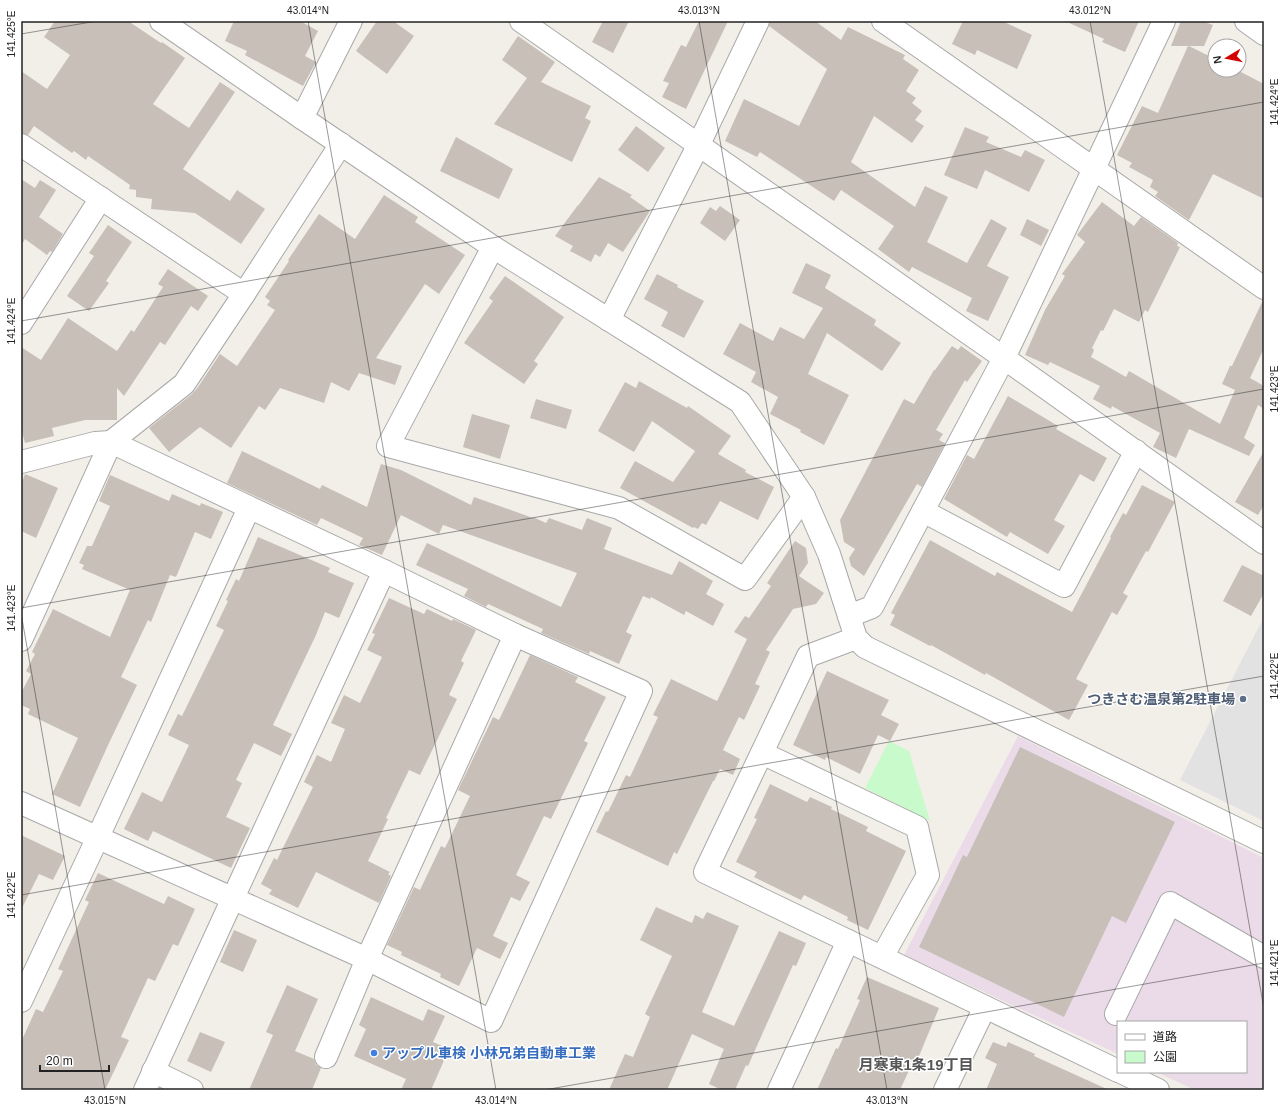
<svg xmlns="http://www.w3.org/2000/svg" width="1285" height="1111" font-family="Arial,'Noto Sans JP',sans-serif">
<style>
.industrial{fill:#ebdbe8}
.park{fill:#c8facc}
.parking{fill:#e2e2e2}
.building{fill:#c7bfb8}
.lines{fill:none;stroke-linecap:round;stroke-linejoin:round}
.minor-casing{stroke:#a9a9a9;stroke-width:24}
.minor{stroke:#fff;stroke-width:22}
.ticks{fill:none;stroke:#222;stroke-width:1;stroke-opacity:0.45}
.service-dot{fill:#5c6f8a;stroke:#fff;stroke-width:1.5}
.shop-dot{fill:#3f7fe0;stroke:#fff;stroke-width:1.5}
.labels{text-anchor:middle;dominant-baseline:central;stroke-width:3;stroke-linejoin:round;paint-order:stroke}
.service-label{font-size:14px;font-weight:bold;fill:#4e5e75;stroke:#fff;text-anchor:end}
.shop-label{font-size:14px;font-weight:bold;fill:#366cbe;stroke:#fff;text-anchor:start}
.neighbourhood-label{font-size:15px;font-weight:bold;fill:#555;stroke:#fff}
.neatline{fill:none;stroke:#222;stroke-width:1.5}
.ticks-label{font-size:10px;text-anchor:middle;fill:#222}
</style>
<rect width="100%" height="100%" fill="#f2efe9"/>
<path class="industrial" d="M 1018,736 L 1264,858 L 1264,1090 L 1195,1090 L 1156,1072 L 1246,1072 L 1246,1022 L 1118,1022 L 1118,1054 L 904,955 Z"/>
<path class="park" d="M 889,741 L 909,751 L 930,821 L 865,788 Z"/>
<path class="parking" d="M 1264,617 L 1264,821 L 1180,780 Z"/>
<g class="building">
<path d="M 55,21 L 128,21 L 161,43 L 162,42 L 185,58 L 153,104 L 189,128 L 220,82 L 235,92 L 183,169 L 230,201 L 237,190 L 265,209 L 241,244 L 195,213 L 151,209 L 152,199 L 136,197 L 136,190 L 129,189 L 130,185 L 88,156 L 86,160 L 74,151 L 72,153 L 34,126 L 28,135 L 21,133 L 21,71 L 47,89 L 70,55 L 44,37 Z"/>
<path d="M 234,21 L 300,21 L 318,31 L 305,56 L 316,62 L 303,86 L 245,55 L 247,51 L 225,41 Z"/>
<path d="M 377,21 L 393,21 L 414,36 L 387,74 L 356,51 Z"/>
<path d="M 603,21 L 629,21 L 613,53 L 592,42 Z"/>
<path d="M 699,21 L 728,21 L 686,109 L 662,97 L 669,83 L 663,81 L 681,45 L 686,47 Z"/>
<path d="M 770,21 L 815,21 L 841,40 L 848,27 L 905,55 L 903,59 L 919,70 L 906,91 L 916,98 L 912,103 L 922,111 L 915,120 L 924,126 L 912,143 L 874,116 L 851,162 L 915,207 L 925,186 L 948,197 L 927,242 L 967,263 L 991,219 L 1007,228 L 987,266 L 1009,277 L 988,321 L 966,311 L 972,298 L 912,267 L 909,272 L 878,249 L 894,226 L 841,190 L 834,201 L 760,152 L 757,157 L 725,141 L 744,99 L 799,126 L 827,69 L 769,26 Z"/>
<path d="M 963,21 L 1002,21 L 1032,35 L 1017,69 L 977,50 L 975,55 L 952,44 Z"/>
<path d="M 1065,21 L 1139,21 L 1125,52 L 1102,42 L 1104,39 Z"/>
<path d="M 1181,21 L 1202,21 L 1213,25 L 1204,46 L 1189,46 L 1215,59 L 1215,70 L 1237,70 L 1264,84 L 1264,199 L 1213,174 L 1189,220 L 1155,196 L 1158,192 L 1150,187 L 1153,180 L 1129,167 L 1132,163 L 1117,155 L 1142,106 L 1158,113 L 1188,46 L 1171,46 Z"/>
<path d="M 518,36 L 555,62 L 541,82 L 591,106 L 585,118 L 591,121 L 572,162 L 494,124 L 527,78 L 502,60 Z"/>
<path d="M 636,126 L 665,148 L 648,172 L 618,150 Z"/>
<path d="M 965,127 L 989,137 L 986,142 L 1021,157 L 1025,150 L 1045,160 L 1029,192 L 985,170 L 977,189 L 944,175 Z"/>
<path d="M 456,137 L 513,169 L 499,199 L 440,171 Z"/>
<path d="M 599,177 L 632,195 L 630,197 L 650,211 L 623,252 L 608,243 L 600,257 L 595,254 L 591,262 L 570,251 L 573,246 L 555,236 L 578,205 L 578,206 Z"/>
<path d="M 21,179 L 35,188 L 40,180 L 56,190 L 39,217 L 63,234 L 52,252 L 50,251 L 47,255 L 25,239 L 21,246 Z"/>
<path d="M 384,195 L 418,217 L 415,222 L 465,255 L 439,294 L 425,284 L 376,358 L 402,366 L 395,385 L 359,373 L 349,391 L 331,382 L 324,403 L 280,388 L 265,410 L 259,406 L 231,448 L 200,427 L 169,452 L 149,428 L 192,394 L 198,387 L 220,354 L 237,366 L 275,310 L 267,305 L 270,301 L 265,297 L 289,261 L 288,260 L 319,214 L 355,239 Z"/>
<path d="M 1102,202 L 1134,226 L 1141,217 L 1178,243 L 1177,246 L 1180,247 L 1148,312 L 1145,310 L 1139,322 L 1114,309 L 1103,331 L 1101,330 L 1092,348 L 1094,350 L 1091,357 L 1126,377 L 1129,371 L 1220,424 L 1235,390 L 1222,384 L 1230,366 L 1232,366 L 1263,300 L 1264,300 L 1264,348 L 1250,378 L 1264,386 L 1264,409 L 1258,405 L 1244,438 L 1255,445 L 1249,456 L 1189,429 L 1176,458 L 1153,447 L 1160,433 L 1112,406 L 1111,409 L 1093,399 L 1100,386 L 1050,362 L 1048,365 L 1025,355 L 1045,310 L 1065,276 L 1062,274 L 1085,242 L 1077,235 Z"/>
<path d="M 720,206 L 740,220 L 725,241 L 700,223 L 710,207 L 716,211 Z"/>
<path d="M 1027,219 L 1049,230 L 1041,246 L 1020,235 Z"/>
<path d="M 108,225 L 132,242 L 106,281 L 109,283 L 89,311 L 67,296 L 94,256 L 89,253 Z"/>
<path d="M 806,263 L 831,275 L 825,288 L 876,320 L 874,325 L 901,343 L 882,371 L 827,333 L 808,374 L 849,395 L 824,445 L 800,432 L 801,430 L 770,414 L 778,397 L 751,382 L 756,372 L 723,354 L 740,323 L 773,341 L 780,327 L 804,339 L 823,308 L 792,293 Z"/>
<path d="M 168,269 L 208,296 L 198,311 L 191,306 L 165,345 L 160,342 L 124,396 L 117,388 L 117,420 L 85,420 L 52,428 L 54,436 L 25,443 L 21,427 L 21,347 L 41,360 L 68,318 L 117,351 L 131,330 L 134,332 L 163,287 L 158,284 Z"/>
<path d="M 657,274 L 678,285 L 677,287 L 704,301 L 684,338 L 661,326 L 668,312 L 644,299 Z"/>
<path d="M 505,276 L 564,317 L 534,361 L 538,364 L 524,384 L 464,343 L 493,301 L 489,298 Z"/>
<path d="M 952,346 L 958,350 L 961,346 L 982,361 L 967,382 L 965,380 L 936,430 L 943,434 L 939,440 L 945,443 L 922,487 L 917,484 L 864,576 L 851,566 L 849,558 L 855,549 L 844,542 L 840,520 L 904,399 L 914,404 L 934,370 L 935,370 Z"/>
<path d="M 639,381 L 687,408 L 688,406 L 731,436 L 718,454 L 746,470 L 745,472 L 774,487 L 758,520 L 720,501 L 706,525 L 702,523 L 698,529 L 694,527 L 693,528 L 620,488 L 635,461 L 673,482 L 695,451 L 652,421 L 634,452 L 598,431 L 625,382 L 636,388 Z"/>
<path d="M 1008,396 L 1058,426 L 1056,429 L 1107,458 L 1094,482 L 1080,474 L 1054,520 L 1065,526 L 1048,554 L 1010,532 L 1007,537 L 944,499 L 967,455 L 974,459 Z"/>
<path d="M 536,399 L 572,410 L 566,429 L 530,418 Z"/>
<path d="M 472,414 L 510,425 L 500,459 L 463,447 Z"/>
<path d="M 242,451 L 320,489 L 322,485 L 367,507 L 381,464 L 401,470 L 471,505 L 474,497 L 533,518 L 533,517 L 546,523 L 549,518 L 582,530 L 587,518 L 612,528 L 604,549 L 672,575 L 679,561 L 713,581 L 706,594 L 724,604 L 713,626 L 686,611 L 684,615 L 651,597 L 650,599 L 643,596 L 626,632 L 632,635 L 619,664 L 590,651 L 589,654 L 541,633 L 543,629 L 488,604 L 486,607 L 464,596 L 468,589 L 416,565 L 427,543 L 561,607 L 577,573 L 443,525 L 439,534 L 401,515 L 382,555 L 359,545 L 363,538 L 321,518 L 317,525 L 227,483 Z"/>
<path d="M 1264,451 L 1264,505 L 1258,515 L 1235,502 Z"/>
<path d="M 25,474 L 58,488 L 36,538 L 21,531 L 21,485 Z"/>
<path d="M 110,475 L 169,501 L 172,494 L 200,506 L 201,503 L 223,512 L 211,539 L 195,532 L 176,577 L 170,575 L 151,622 L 148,620 L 121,677 L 137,685 L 109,743 L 80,807 L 52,794 L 78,738 L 28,714 L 30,709 L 21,705 L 21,693 L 31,674 L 26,671 L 35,654 L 32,652 L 53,609 L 110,637 L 130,590 L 82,569 L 84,565 L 79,563 L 87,546 L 92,546 L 110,506 L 99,501 Z"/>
<path d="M 1142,485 L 1175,502 L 1148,552 L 1146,551 L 1123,593 L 1128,596 L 1117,615 L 1112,612 L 1076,679 L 1088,685 L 1069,720 L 986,673 L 985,675 L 931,645 L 930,646 L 890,625 L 895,615 L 891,613 L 930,540 L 995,576 L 997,572 L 1072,612 L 1111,538 L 1110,537 L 1123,513 L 1126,515 Z"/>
<path d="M 258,537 L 330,568 L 328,572 L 354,583 L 339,618 L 325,612 L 316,635 L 273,725 L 292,734 L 281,756 L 254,743 L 236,780 L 242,783 L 226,817 L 250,828 L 231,868 L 153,831 L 148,841 L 124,829 L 142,792 L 162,802 L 189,745 L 168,735 L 178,714 L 182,716 L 224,630 L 216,626 L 228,601 L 226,600 L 236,579 L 239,581 Z"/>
<path d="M 795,541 L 806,548 L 808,563 L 799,576 L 824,593 L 816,604 L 793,609 L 766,650 L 770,652 L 755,684 L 760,686 L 744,720 L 739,717 L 723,750 L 740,759 L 733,775 L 720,769 L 714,781 L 713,781 L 677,854 L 674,852 L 668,866 L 596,832 L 606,811 L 608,812 L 626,775 L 630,777 L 658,717 L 653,715 L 671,679 L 717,701 L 747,639 L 734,632 L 745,616 L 749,618 L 771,586 L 767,583 Z"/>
<path d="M 1242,565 L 1264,576 L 1264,593 L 1251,616 L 1223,601 Z"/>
<path d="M 389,598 L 424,614 L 427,609 L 452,621 L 453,619 L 476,630 L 461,661 L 464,663 L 449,695 L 457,699 L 420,775 L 409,770 L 386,818 L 388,819 L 368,861 L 390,872 L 388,874 L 391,876 L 379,903 L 316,872 L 298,908 L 269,894 L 272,890 L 261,884 L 274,858 L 277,860 L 313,787 L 304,782 L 317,755 L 331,762 L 345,729 L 331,723 L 344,695 L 360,703 L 382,657 L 367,650 L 375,634 L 372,633 Z"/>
<path d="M 530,655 L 578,677 L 575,682 L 606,697 L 584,741 L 588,743 L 551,819 L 544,816 L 516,875 L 530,882 L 520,901 L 511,897 L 493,936 L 508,943 L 500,959 L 477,948 L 459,986 L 440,977 L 441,974 L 401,955 L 402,952 L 387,945 L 414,887 L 420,890 L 441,846 L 445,848 L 470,796 L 458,790 L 493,717 L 499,720 Z"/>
<path d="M 827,671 L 889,700 L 881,715 L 899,724 L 890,741 L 878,735 L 860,774 L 826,757 L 825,760 L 793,745 Z"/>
<path d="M 1020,747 L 1175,822 L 1126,923 L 1112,916 L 1064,1017 L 919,947 L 963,855 L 967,857 Z"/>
<path d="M 770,784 L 807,802 L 810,797 L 832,807 L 831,809 L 868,827 L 866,831 L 906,851 L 868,930 L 847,920 L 848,917 L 804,895 L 801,900 L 754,877 L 757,872 L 736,862 L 757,819 L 754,818 Z"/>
<path d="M 21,835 L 65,856 L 53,880 L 39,874 L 21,910 Z"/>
<path d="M 98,873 L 164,904 L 168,896 L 195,909 L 178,946 L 173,944 L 155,981 L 148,978 L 121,1037 L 129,1040 L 105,1090 L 21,1090 L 21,1042 L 36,1009 L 43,1012 L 63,971 L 58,969 L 89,902 L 85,900 Z"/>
<path d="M 656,907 L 692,923 L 695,915 L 703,919 L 707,912 L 739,926 L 702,1012 L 734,1026 L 779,931 L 806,943 L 796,966 L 793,965 L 748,1066 L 746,1065 L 735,1090 L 722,1090 L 709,1084 L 724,1049 L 692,1034 L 667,1090 L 609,1090 L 625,1054 L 633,1057 L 650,1017 L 645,1014 L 672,956 L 640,940 Z"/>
<path d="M 234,930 L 257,940 L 243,972 L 220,962 Z"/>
<path d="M 867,977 L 939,1008 L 914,1068 L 911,1066 L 900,1090 L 817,1090 L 836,1048 L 838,1049 L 860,1000 L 857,999 Z"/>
<path d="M 287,985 L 318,999 L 295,1051 L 314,1059 L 316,1065 L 321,1068 L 312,1090 L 249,1090 L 273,1035 L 266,1032 Z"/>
<path d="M 371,997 L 423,1021 L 428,1009 L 445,1016 L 433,1042 L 449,1049 L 431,1090 L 401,1090 L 406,1079 L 354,1056 L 366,1029 L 359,1025 Z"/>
<path d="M 200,1032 L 225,1042 L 211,1072 L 187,1061 Z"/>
<path d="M 993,1042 L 1006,1047 L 1008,1042 L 1035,1054 L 1034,1056 L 1109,1090 L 986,1090 L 997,1064 L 985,1058 Z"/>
</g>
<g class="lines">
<g class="minor-casing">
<g id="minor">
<path d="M 161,21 L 302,118 L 493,247 L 740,402 L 804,497 L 829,554 L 856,638 L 865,647 L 1264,842"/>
<path d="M 521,21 L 1004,358 L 1264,543"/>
<path d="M 883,21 L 1264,288"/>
<path d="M 1246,21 L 1264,34"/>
<path d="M 302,118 L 351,21"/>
<path d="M 21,145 L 244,294"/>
<path d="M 493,247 L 388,446 L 619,508 L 745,579 L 804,497"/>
<path d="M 609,320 L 699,144 L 758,21"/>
<path d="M 21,323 L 101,198"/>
<path d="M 21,462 L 95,443 L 111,442 L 384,571 L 515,635 L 641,691 L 491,1021 L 367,959 L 21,803"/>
<path d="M 923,511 L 1064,586 L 1136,451"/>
<path d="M 849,616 L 872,607 L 1004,358 L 1164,21"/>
<path d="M 856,638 L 808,656 L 705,872 L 1118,1071"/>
<path d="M 21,640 L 111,442 L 184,384 L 244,294 L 341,144"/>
<path d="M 762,753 L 917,827 L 928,875 L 882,957"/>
<path d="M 21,1001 L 98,837 L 249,508"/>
<path d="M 1116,1014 L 1170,903 L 1264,957"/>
<path d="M 326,1057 L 367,959 L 515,635"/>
<path d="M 153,1071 L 192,1090"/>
<path d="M 1121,1072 L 1158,1090"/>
<path d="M 145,1090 L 233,898 L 384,571"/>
<path d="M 779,1090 L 848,941"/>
<path d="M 945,1090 L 985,1007"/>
</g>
</g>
<use href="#minor" class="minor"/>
</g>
<path class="ticks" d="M 308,21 L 496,1090M 699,21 L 887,1090M 1090,21 L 1264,1009M 21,34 L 97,21M 21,321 L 1264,102M 21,608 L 1264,389M 21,613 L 105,1090M 21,895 L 1264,676M 544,1090 L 1264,963"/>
<circle class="service-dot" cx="1243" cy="699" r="4"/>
<circle class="shop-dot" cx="374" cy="1053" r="4"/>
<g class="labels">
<g class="service-label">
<text x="1235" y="699">つきさむ温泉第2駐車場</text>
</g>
<g class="shop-label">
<text x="382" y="1053">アップル車検 小林兄弟自動車工業</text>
</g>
<g class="neighbourhood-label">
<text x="916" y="1064">月寒東1条19丁目</text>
</g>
</g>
<rect width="1285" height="1111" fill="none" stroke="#ffffff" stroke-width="44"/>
<rect x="1117" y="1021" width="130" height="52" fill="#ffffff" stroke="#a7a7a7"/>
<rect x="1125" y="1034" width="20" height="6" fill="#ffffff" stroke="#a7a7a7"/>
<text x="1153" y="1041" font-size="12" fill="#222222">道路</text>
<rect x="1125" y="1051" width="20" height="12" fill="#c8facc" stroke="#a7a7a7"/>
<text x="1153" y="1061" font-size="12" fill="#222222">公園</text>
<g transform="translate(1227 58) rotate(260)"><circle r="19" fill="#ffffff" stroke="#a7a7a7"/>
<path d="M0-3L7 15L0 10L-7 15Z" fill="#d40000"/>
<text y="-6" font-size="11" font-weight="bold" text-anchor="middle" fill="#222222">N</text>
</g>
<path d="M40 1065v6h69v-6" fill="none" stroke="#222222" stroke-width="2"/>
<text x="46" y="1065" font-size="12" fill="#222222" stroke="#ffffff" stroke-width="3" paint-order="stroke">20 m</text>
<rect x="22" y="22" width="1241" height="1067" class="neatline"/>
<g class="ticks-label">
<text x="308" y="14">43.014°N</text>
<text x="699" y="14">43.013°N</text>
<text x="1090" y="14">43.012°N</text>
<text transform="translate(11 34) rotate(-90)" y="4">141.425°E</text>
<text transform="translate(1274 102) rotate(-90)" y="4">141.424°E</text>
<text transform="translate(11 321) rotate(-90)" y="4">141.424°E</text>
<text transform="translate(1274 389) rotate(-90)" y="4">141.423°E</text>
<text transform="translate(11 608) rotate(-90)" y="4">141.423°E</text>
<text transform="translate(1274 676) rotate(-90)" y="4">141.422°E</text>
<text transform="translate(11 895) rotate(-90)" y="4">141.422°E</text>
<text transform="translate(1274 963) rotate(-90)" y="4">141.421°E</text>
<text x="105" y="1104">43.015°N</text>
<text x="496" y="1104">43.014°N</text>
<text x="887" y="1104">43.013°N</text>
</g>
</svg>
